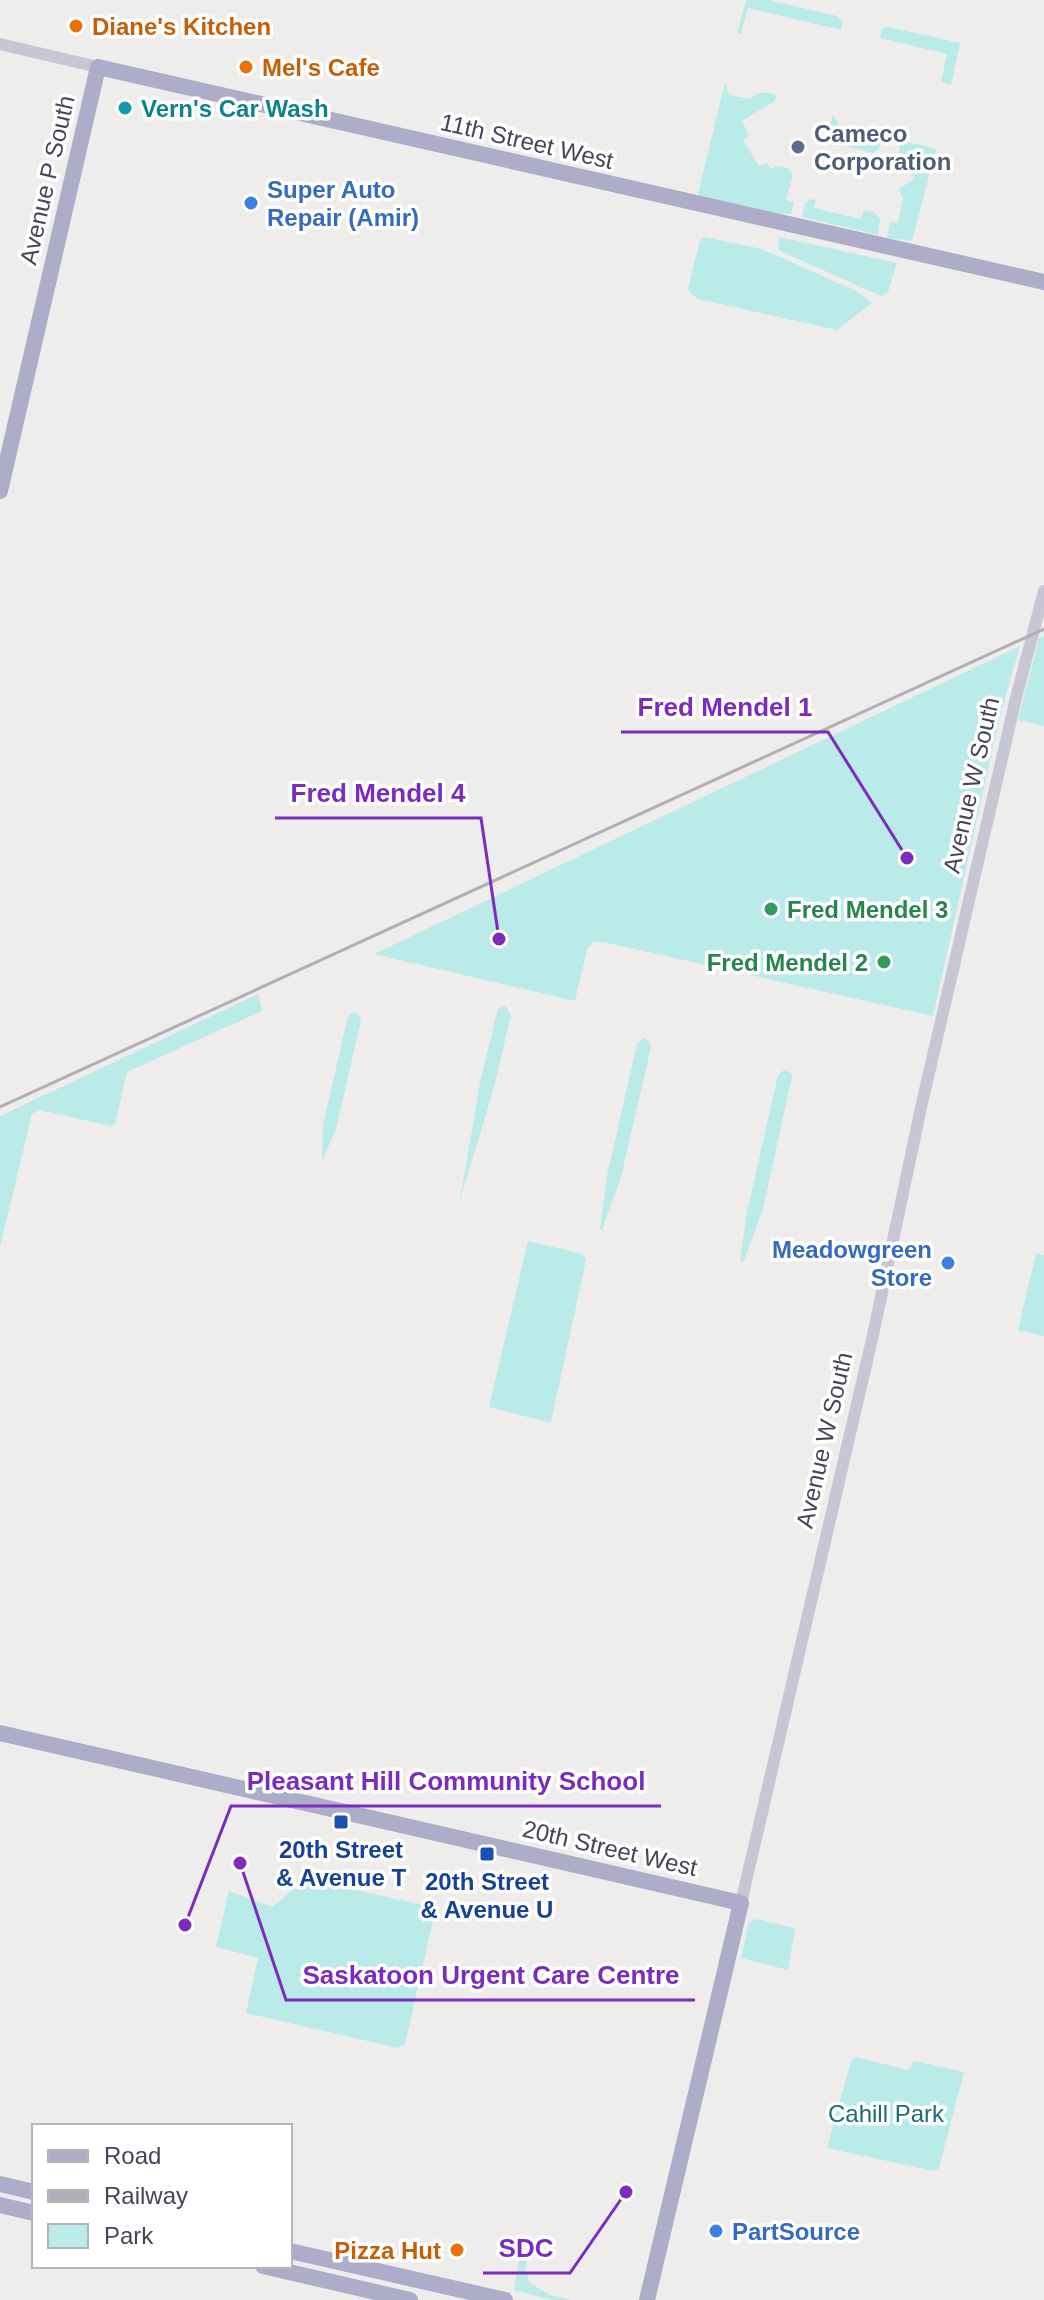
<svg xmlns="http://www.w3.org/2000/svg" width="1044" height="2300" font-family="Arial,sans-serif">
<style>
.green{fill:#bbebe9}
.lines{fill:none;stroke-linecap:round;stroke-linejoin:round}
.minor{stroke:#c6c6d5;stroke-width:12}
.major{stroke:#aeadc9;stroke-width:16}
.rail{stroke:#b0aeb6;stroke-width:3}
.food-dot{fill:#e8710a;stroke:#fff;stroke-width:3}
.culture-dot{fill:#0f9aa8;stroke:#fff;stroke-width:3}
.service-dot{fill:#5c6f8a;stroke:#fff;stroke-width:3}
.shop-dot{fill:#3f7fe0;stroke:#fff;stroke-width:3}
.leisure-dot{fill:#2e9e5b;stroke:#fff;stroke-width:3}
.transit-dot{fill:#1a4fb4;stroke:#fff;stroke-width:3}
.labels{text-anchor:middle;dominant-baseline:central;stroke-width:7;stroke-linejoin:round;paint-order:stroke}
.food-label{font-size:24px;font-weight:bold;fill:#c56008;stroke:#fff;text-anchor:start}
.culture-label{font-size:24px;font-weight:bold;fill:#0d838f;stroke:#fff;text-anchor:start}
.service-label{font-size:24px;font-weight:bold;fill:#4e5e75;stroke:#fff;text-anchor:start}
.street-label{font-size:24px;fill:#464558;stroke:#fff}
.shop-label{font-size:24px;font-weight:bold;fill:#366cbe;stroke:#fff;text-anchor:start}
.leisure-label{font-size:24px;font-weight:bold;fill:#27864d;stroke:#fff;text-anchor:start}
.transit-label{font-size:24px;font-weight:bold;fill:#164399;stroke:#fff}
.park-label{font-size:24px;fill:#1c6d73;stroke:#fff}
.leader{fill:none;stroke:#7b2cbf;stroke-width:3}
.callout-dot{fill:#7b2cbf;stroke:#fff;stroke-width:3}
.callout-label{font-size:26px;text-anchor:middle;font-weight:bold;fill:#7b2cbf;stroke:#fff;stroke-width:7;stroke-linejoin:round;paint-order:stroke}
</style>
<rect width="100%" height="100%" fill="#eeedec"/>
<g class="green">
<path d="M 746,0 L 768,0 L 837,16 L 842,21 L 841,30 L 748,8 L 741,34 L 737,33 Z"/>
<path d="M 888,27 L 960,43 L 951,85 L 941,82 L 947,54 L 880,38 L 882,29 Z"/>
<path d="M 725,83 L 729,95 L 751,99 C 759,90 766,92 777,95 L 775,101 L 742,121 L 749,135 L 743,140 L 759,166 L 767,163 L 771,169 L 777,166 L 788,168 L 793,175 L 786,200 L 794,202 L 791,214 L 705,207 L 698,193 Z"/>
<path d="M 833,114 L 843,133 L 847,127 L 881,136 L 879,149 L 873,153 L 841,145 L 830,128 Z"/>
<path d="M 900,140 L 936,149 L 912,241 L 887,238 L 890,222 L 898,223 L 903,198 L 899,189 L 914,179 L 899,154 Z"/>
<path d="M 811,199 L 816,200 L 814,208 L 861,219 L 864,210 L 874,212 L 880,219 L 878,235 L 802,217 L 805,203 Z"/>
<path d="M 704,237 L 762,249 L 858,292 L 872,303 L 837,330 L 698,299 L 690,293 L 688,288 L 700,240 Z"/>
<path d="M 779,237 L 897,263 L 888,292 L 881,296 L 778,250 Z"/>
<path d="M 1044,636 L 1044,726 L 1018,720 L 1039,638 Z"/>
<path d="M 1020,646 L 1000,716 L 933,1016 L 603,942 L 593,942 L 587,950 L 575,1001 L 374,954 Z"/>
<path d="M 258,994 L 262,1011 L 127,1072 L 115,1124 L 111,1126 L 39,1110 L 32,1114 L 0,1247 L 0,1116 Z"/>
<path d="M 505,1006 L 511,1015 L 493,1091 L 460,1200 L 479,1088 L 497,1012 L 499,1008 Z"/>
<path d="M 351,1013 L 357,1013 L 361,1020 L 336,1129 L 322,1161 L 323,1125 L 348,1016 Z"/>
<path d="M 643,1038 L 648,1040 L 651,1047 L 621,1177 L 602,1230 L 600,1229 L 607,1176 L 637,1044 Z"/>
<path d="M 784,1070 L 791,1073 L 792,1077 L 763,1209 L 743,1263 L 740,1260 L 747,1212 L 778,1075 Z"/>
<path d="M 528,1241 L 583,1254 L 586,1260 L 551,1423 L 489,1407 Z"/>
<path d="M 1036,1253 L 1044,1255 L 1044,1336 L 1018,1330 Z"/>
<path d="M 306,1879 L 436,1908 L 405,2044 L 398,2048 L 246,2013 L 258,1958 L 216,1947 L 229,1891 L 272,1907 Z"/>
<path d="M 756,1919 L 795,1928 L 788,1970 L 741,1958 L 749,1922 Z"/>
<path d="M 856,2057 L 908,2070 L 914,2061 L 964,2072 L 939,2168 L 934,2171 L 827,2148 L 851,2061 Z"/>
<path d="M 521,2249 L 532,2252 L 526,2255 L 528,2257 L 525,2270 L 530,2283 L 550,2295 L 573,2300 L 553,2300 L 514,2290 Z"/>
</g>
<g class="lines">
<g class="minor">
<path d="M 0,44 L 98,67"/>
<path d="M 741,1903 L 873,1335 L 922,1103 L 1016,698 L 1044,591"/>
</g>
<g class="major">
<path d="M 0,491 L 98,67 L 1044,282"/>
<path d="M 0,1733 L 741,1903 L 647,2300"/>
<path d="M 0,2184 L 34,2192"/>
<path d="M 0,2205 L 34,2213"/>
<path d="M 290,2251 L 505,2300"/>
<path d="M 263,2266 L 410,2300"/>
</g>
<path class="rail" d="M 0,1107 L 1044,629"/>
</g>
<g class="food-dot">
<circle cx="76" cy="26" r="8"/>
<circle cx="246" cy="67" r="8"/>
<circle cx="457" cy="2250" r="8"/>
</g>
<circle class="culture-dot" cx="125" cy="108" r="8"/>
<circle class="service-dot" cx="798" cy="147" r="8"/>
<g class="shop-dot">
<circle cx="251" cy="203" r="8"/>
<circle cx="948" cy="1263" r="8"/>
<circle cx="716" cy="2231" r="8"/>
</g>
<g class="leisure-dot">
<circle cx="771" cy="909" r="8"/>
<circle cx="884" cy="962" r="8"/>
</g>
<g class="transit-dot">
<rect x="333" y="1814" width="16" height="16" rx="4"/>
<rect x="479" y="1846" width="16" height="16" rx="4"/>
</g>
<g class="labels">
<g class="food-label">
<text x="92" y="26">Diane's Kitchen</text>
<text x="262" y="67">Mel's Cafe</text>
<text x="441" y="2250" text-anchor="end">Pizza Hut</text>
</g>
<g class="culture-label">
<text x="141" y="108">Vern's Car Wash</text>
</g>
<g class="service-label">
<text x="814" y="133">Cameco<tspan x="814" dy="28">Corporation</tspan></text>
</g>
<g class="street-label">
<text transform="translate(527 141) rotate(13)">11th Street West</text>
<text transform="translate(47 180) rotate(-77)">Avenue P South</text>
<text transform="translate(971 785) rotate(-77)">Avenue W South</text>
<text transform="translate(824 1440) rotate(-77)">Avenue W South</text>
<text transform="translate(610 1848) rotate(13)">20th Street West</text>
</g>
<g class="shop-label">
<text x="267" y="189">Super Auto<tspan x="267" dy="28">Repair (Amir)</tspan></text>
<text x="932" y="1249" text-anchor="end">Meadowgreen<tspan x="932" dy="28">Store</tspan></text>
<text x="732" y="2231">PartSource</text>
</g>
<g class="leisure-label">
<text x="787" y="909">Fred Mendel 3</text>
<text x="868" y="962" text-anchor="end">Fred Mendel 2</text>
</g>
<g class="transit-label">
<text x="341" y="1849">20th Street<tspan x="341" dy="28">&amp; Avenue T</tspan></text>
<text x="487" y="1881">20th Street<tspan x="487" dy="28">&amp; Avenue U</tspan></text>
</g>
<g class="park-label">
<text x="886" y="2113">Cahill Park</text>
</g>
</g>
<path class="leader" d="M907 858L828 732H621M499 939L481 818H275M185 1925L231 1806H661M240 1863L286 2000H695M626 2192L570 2273H483"/>
<g class="callout-dot">
<circle cx="907" cy="858" r="8"/>
<circle cx="499" cy="939" r="8"/>
<circle cx="185" cy="1925" r="8"/>
<circle cx="240" cy="1863" r="8"/>
<circle cx="626" cy="2192" r="8"/>
</g>
<g class="callout-label">
<text x="725" y="716">Fred Mendel 1</text>
<text x="378" y="802">Fred Mendel 4</text>
<text x="446" y="1790">Pleasant Hill Community School</text>
<text x="491" y="1984">Saskatoon Urgent Care Centre</text>
<text x="526" y="2257">SDC</text>
</g>
<rect x="32" y="2124" width="260" height="144" fill="#ffffff" stroke="#b5b5bc" stroke-width="2"/>
<rect x="48" y="2150" width="40" height="12" fill="#aeadc9" stroke="#b5b5bc" stroke-width="2"/>
<text x="104" y="2164" font-size="24" fill="#464558">Road</text>
<rect x="48" y="2190" width="40" height="12" fill="#b0aeb6" stroke="#b5b5bc" stroke-width="2"/>
<text x="104" y="2204" font-size="24" fill="#464558">Railway</text>
<rect x="48" y="2224" width="40" height="24" fill="#bbebe9" stroke="#b5b5bc" stroke-width="2"/>
<text x="104" y="2244" font-size="24" fill="#464558">Park</text>
</svg>
